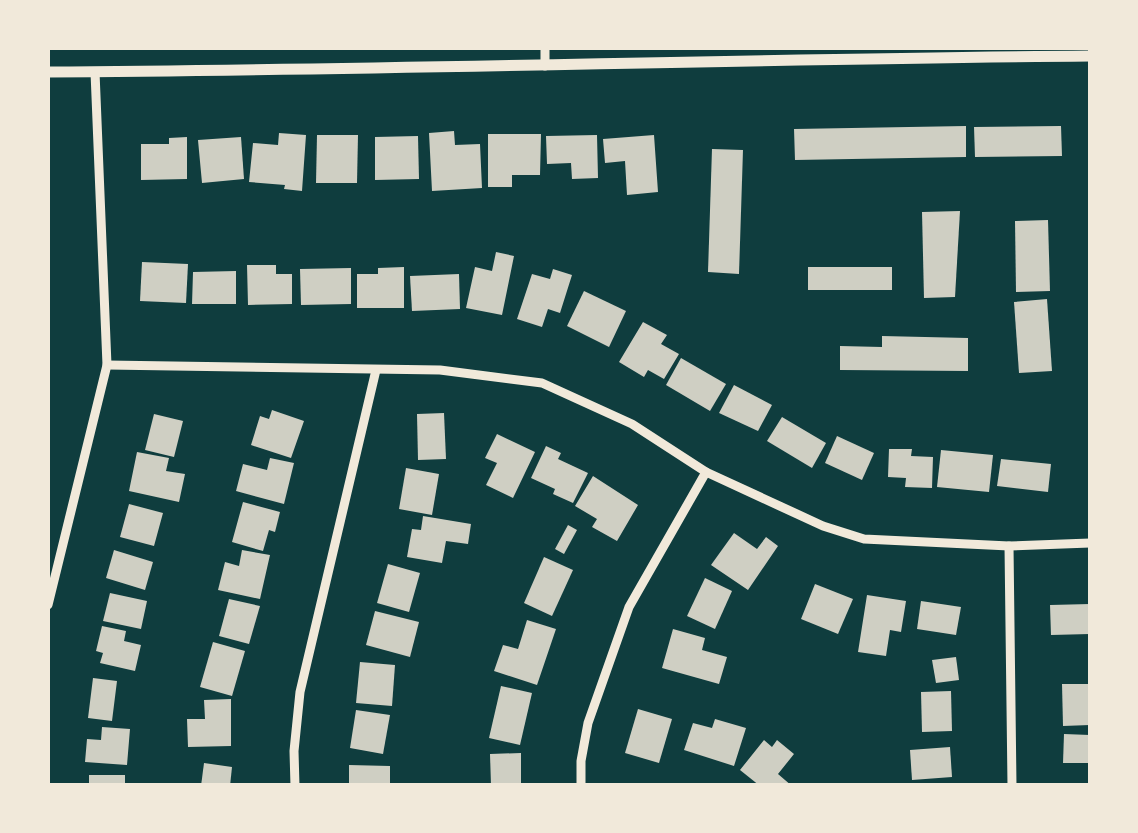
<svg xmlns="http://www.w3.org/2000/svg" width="1138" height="833" font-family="'Roboto Condensed',sans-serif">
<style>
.building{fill:#cfcfc3}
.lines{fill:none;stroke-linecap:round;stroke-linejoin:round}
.minor{stroke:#f1e9da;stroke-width:9}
.tertiary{stroke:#f1e9da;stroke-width:11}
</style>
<rect width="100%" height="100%" fill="#0f3d3e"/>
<g class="building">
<path d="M 966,126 L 966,157 L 795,160 L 794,129 Z"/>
<path d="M 1061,126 L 1062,156 L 975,157 L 974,127 Z"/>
<path d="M 454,131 L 455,145 L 480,144 L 482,188 L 432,191 L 429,133 Z"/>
<path d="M 279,133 L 306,135 L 302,191 L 284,189 L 285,185 L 249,182 L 253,143 L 278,145 Z"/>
<path d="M 488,134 L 541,134 L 540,175 L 512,175 L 512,187 L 488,187 Z"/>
<path d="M 317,135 L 358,135 L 357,183 L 316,183 Z"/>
<path d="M 597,135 L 598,178 L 572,179 L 571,163 L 547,164 L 546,136 Z"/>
<path d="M 654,135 L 658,192 L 627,195 L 625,161 L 605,163 L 603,139 Z"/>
<path d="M 418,136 L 419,179 L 375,180 L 375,137 Z"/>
<path d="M 187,137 L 187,179 L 141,180 L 141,144 L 169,144 L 169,138 Z"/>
<path d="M 241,137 L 244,179 L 202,183 L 198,140 Z"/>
<path d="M 712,149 L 743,150 L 739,274 L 708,272 Z"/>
<path d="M 960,211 L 955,297 L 924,298 L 922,212 Z"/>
<path d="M 1048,220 L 1050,291 L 1016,292 L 1015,221 Z"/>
<path d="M 496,252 L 514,256 L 502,315 L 466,308 L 475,267 L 492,271 Z"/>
<path d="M 142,262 L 188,264 L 186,303 L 140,301 Z"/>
<path d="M 247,265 L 276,265 L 276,274 L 292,274 L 292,304 L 248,305 Z"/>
<path d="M 404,267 L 404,308 L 357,308 L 357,274 L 378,274 L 378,268 Z"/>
<rect x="808" y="267" width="84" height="23"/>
<path d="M 351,268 L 351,304 L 301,305 L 300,269 Z"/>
<path d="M 553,269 L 572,275 L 560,313 L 548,309 L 542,327 L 517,319 L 532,274 L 550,279 Z"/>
<path d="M 236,271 L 236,304 L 192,304 L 193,272 Z"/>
<path d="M 459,274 L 460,309 L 412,311 L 410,276 Z"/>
<path d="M 584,291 L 626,311 L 609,347 L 567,326 Z"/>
<path d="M 1047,299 L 1052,371 L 1019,373 L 1014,302 Z"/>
<path d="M 643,322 L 667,335 L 661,344 L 679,354 L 664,379 L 648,370 L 644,377 L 619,362 Z"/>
<path d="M 882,336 L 968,338 L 968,371 L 840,370 L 840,346 L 882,347 Z"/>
<path d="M 681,358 L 726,384 L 710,411 L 666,385 Z"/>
<path d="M 734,385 L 772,405 L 758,431 L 719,413 Z"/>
<path d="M 272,410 L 304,421 L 291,458 L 251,445 L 260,416 L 269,419 Z"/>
<path d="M 444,413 L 446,459 L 418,460 L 417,414 Z"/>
<path d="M 154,414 L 183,421 L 174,457 L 145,450 Z"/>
<path d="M 782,417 L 826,443 L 812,468 L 767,441 Z"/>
<path d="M 497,434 L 535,452 L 513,498 L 486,485 L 497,463 L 485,458 Z"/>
<path d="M 837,436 L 874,453 L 862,480 L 825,463 Z"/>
<path d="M 546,446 L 561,453 L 558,459 L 588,473 L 573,503 L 553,494 L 555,489 L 531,478 Z"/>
<path d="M 889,449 L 912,449 L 911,456 L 933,457 L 932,488 L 905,487 L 906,478 L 888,477 Z"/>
<path d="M 941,450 L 993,455 L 989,492 L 937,487 Z"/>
<path d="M 137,452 L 169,458 L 166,471 L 185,474 L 179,502 L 129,491 Z"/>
<path d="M 270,458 L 294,463 L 284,504 L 236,491 L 243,464 L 267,470 Z"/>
<path d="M 1001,459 L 1051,464 L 1048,492 L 997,486 Z"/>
<path d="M 406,468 L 439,474 L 432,515 L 399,509 Z"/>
<path d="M 593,476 L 638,505 L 617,541 L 592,527 L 597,519 L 575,506 Z"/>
<path d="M 243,502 L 280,512 L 275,532 L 269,530 L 263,551 L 232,542 Z"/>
<path d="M 129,504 L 163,513 L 154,546 L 120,537 Z"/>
<path d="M 423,516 L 471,524 L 468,544 L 446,541 L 442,563 L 407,557 L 412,529 L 421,530 Z"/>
<path d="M 568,525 L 577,530 L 564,554 L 555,549 Z"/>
<path d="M 734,533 L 757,549 L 766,537 L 778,546 L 748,590 L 711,565 Z"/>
<path d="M 114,550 L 153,562 L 145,590 L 106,578 Z"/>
<path d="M 242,550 L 270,555 L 260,599 L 218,590 L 225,562 L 239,566 Z"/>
<path d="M 544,557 L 573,570 L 552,616 L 524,603 Z"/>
<path d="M 388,564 L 420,573 L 409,612 L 377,603 Z"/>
<path d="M 705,578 L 732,591 L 715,629 L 687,616 Z"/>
<path d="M 815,584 L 853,599 L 838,634 L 801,619 Z"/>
<path d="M 110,593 L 147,601 L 141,629 L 103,621 Z"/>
<path d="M 867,595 L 906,601 L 901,632 L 890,630 L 886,656 L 858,652 Z"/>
<path d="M 229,599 L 260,606 L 249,644 L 219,636 Z"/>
<path d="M 921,601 L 961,607 L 956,635 L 917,629 Z"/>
<path d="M 1090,604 L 1090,634 L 1051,635 L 1050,605 Z"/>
<path d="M 375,611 L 419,622 L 410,657 L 366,645 Z"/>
<path d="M 527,620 L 556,629 L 537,685 L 494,671 L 503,645 L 518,649 Z"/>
<path d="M 102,626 L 126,631 L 124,641 L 141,645 L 135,671 L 100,663 L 103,653 L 96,651 Z"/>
<path d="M 673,629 L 705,638 L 702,650 L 727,657 L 719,684 L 662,668 Z"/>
<path d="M 213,642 L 245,651 L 232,696 L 200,687 Z"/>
<path d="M 956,657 L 959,680 L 936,683 L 932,660 Z"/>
<path d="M 360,662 L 395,665 L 392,706 L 356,703 Z"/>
<path d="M 93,678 L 117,681 L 112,721 L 88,718 Z"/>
<path d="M 1062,684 L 1090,684 L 1090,725 L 1063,726 Z"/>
<path d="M 501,686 L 532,693 L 520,745 L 489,738 Z"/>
<path d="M 951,691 L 952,731 L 922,732 L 921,692 Z"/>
<path d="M 231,699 L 231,746 L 188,747 L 187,719 L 205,719 L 204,700 Z"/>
<path d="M 638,709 L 672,719 L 659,763 L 625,753 Z"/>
<path d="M 356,710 L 390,715 L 383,754 L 350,748 Z"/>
<path d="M 715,719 L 746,728 L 734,766 L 684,750 L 693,723 L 712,728 Z"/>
<path d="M 102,727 L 130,729 L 127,765 L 85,762 L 87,739 L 101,740 Z"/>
<path d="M 1064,734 L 1090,735 L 1090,763 L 1063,763 Z"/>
<path d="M 764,740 L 772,747 L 777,740 L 794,754 L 778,774 L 792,786 L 760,786 L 740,770 Z"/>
<path d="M 950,747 L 952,777 L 912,780 L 910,750 Z"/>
<path d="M 521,753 L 521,786 L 491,786 L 490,754 Z"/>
<path d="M 204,763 L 232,767 L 230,786 L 201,786 Z"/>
<path d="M 349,765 L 390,766 L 390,786 L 349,786 Z"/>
<rect x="89" y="775" width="36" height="11"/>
</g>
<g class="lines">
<g class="minor">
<path d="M 545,66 L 545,48"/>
<path d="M 107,365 L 440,370 L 542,383 L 632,424 L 706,472 L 823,526 L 864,539 L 1009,546 L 1090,543"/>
<path d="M 1009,546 L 1012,786"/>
<path d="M 48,605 L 107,365 L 95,72"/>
<path d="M 295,786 L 294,751 L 300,692 L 376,370"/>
<path d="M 581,786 L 581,761 L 588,723 L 629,607 L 706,472"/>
</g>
<path class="tertiary" d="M 48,72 C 395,70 743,59 1090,56"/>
</g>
<rect width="1138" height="833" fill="none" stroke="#f1e9da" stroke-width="100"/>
</svg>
